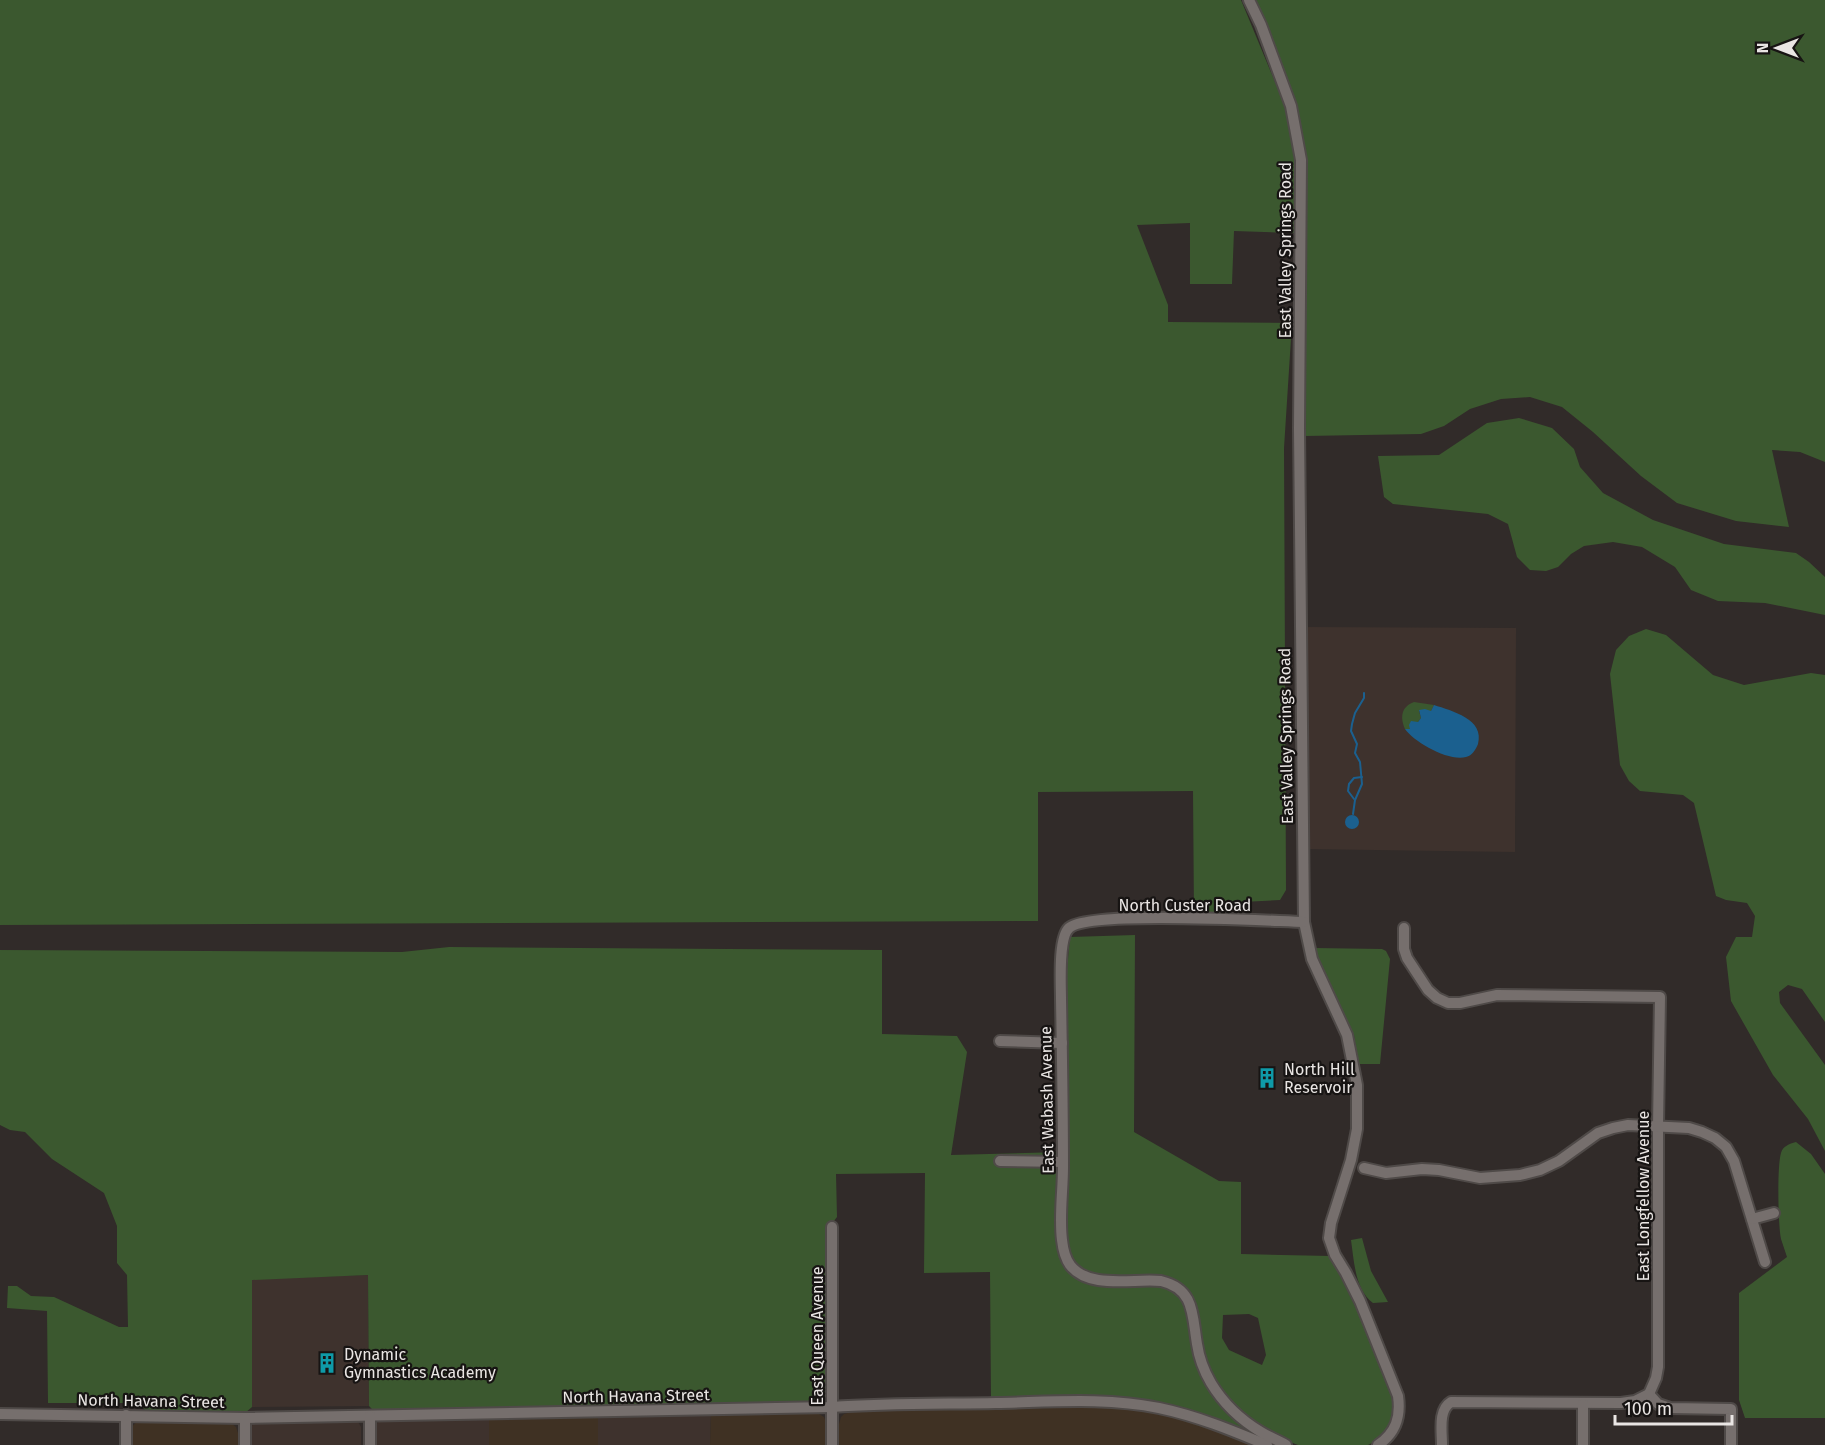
<svg xmlns="http://www.w3.org/2000/svg" width="1825" height="1445" font-family="'Fira Sans',sans-serif">
<style>
.built{fill:#3e322d}
.industrial{fill:#3f3123}
.green{fill:#3b582f;fill-rule:evenodd}
.water{fill:#1b608f}
.lines{fill:none;stroke-linecap:round;stroke-linejoin:round}
.stream{stroke:#1b608f;stroke-width:2}
.minor-casing{stroke:#4f4a48;stroke-width:14}
.minor{stroke:#766f6d;stroke-width:10}
.labels{text-anchor:middle;dominant-baseline:central;stroke-width:4.5;stroke-linejoin:round;paint-order:stroke}
.street-label{font-size:16px;fill:#eae6e4;stroke:#171413}
.poi-label{font-size:16px;fill:#eae6e4;stroke:#171413;text-anchor:start}
</style>
<rect width="100%" height="100%" fill="#312b29"/>
<g class="built">
<path d="M 1304,627 L 1516,628 L 1515,852 L 1304,849 Z"/>
<path d="M 368,1275 L 369,1406 L 252,1407 L 252,1279 Z"/>
<path d="M 711,1415 L 710,1445 L 598,1445 L 598,1418 Z"/>
<path d="M 489,1419 L 489,1445 L 373,1445 L 373,1427 L 381,1420 Z"/>
<path d="M 357,1420 L 361,1427 L 361,1445 L 248,1445 L 248,1433 L 253,1424 L 260,1421 Z"/>
</g>
<g class="industrial">
<path d="M 1126,1407 L 1174,1415 L 1255,1445 L 839,1445 L 839,1424 L 841,1417 L 844,1414 L 855,1411 Z"/>
<path d="M 812,1412 L 819,1414 L 824,1417 L 826,1422 L 826,1445 L 710,1445 L 711,1415 Z"/>
<path d="M 598,1418 L 598,1445 L 489,1445 L 489,1419 Z"/>
<path d="M 137,1421 L 231,1423 L 236,1427 L 239,1436 L 239,1445 L 133,1445 L 132,1427 Z"/>
</g>
<g class="green">
<path d="M 0,0 L 1241,0 L 1285,106 L 1295,159 L 1294,233 L 1234,231 L 1232,284 L 1190,284 L 1190,223 L 1137,225 L 1168,305 L 1168,322 L 1292,323 L 1284,448 L 1286,890 L 1280,900 L 1242,902 L 1226,915 L 1194,915 L 1193,791 L 1038,792 L 1038,921 L 0,925 Z"/>
<path d="M 1253,0 L 1825,0 L 1825,462 L 1800,452 L 1772,450 L 1789,527 L 1736,521 L 1677,503 L 1641,476 L 1593,432 L 1562,407 L 1530,397 L 1501,399 L 1470,409 L 1444,426 L 1421,434 L 1305,436 L 1304,332 L 1307,163 L 1303,136 L 1280,58 Z"/>
<path d="M 1519,418 L 1552,428 L 1574,449 L 1580,467 L 1603,493 L 1653,520 L 1724,544 L 1796,553 L 1809,562 L 1825,577 L 1825,615 L 1765,603 L 1718,601 L 1691,590 L 1675,567 L 1642,547 L 1613,542 L 1584,546 L 1571,554 L 1558,567 L 1546,571 L 1530,570 L 1517,557 L 1508,524 L 1488,514 L 1393,504 L 1384,497 L 1378,456 L 1439,455 L 1487,423 Z"/>
<path d="M 1646,629 L 1666,635 L 1713,675 L 1744,685 L 1811,673 L 1825,675 L 1825,1022 L 1802,989 L 1788,985 L 1779,992 L 1780,1003 L 1825,1065 L 1825,1151 L 1808,1119 L 1773,1075 L 1731,1001 L 1726,957 L 1736,937 L 1752,937 L 1755,916 L 1747,903 L 1726,900 L 1716,896 L 1694,803 L 1683,795 L 1640,791 L 1629,781 L 1620,765 L 1610,674 L 1616,650 L 1629,636 Z"/>
<path d="M 1414,702 L 1434,705 L 1431,711 L 1419,711 L 1421,718 L 1418,722 L 1410,723 L 1410,730 L 1405,729 C 1400,717 1401,707 1414,702 Z"/>
<path d="M 1135,935 L 1134,1132 L 1219,1181 L 1241,1182 L 1241,1254 L 1330,1256 C 1347,1289 1363,1322 1378,1355 C 1385,1372 1395,1389 1397,1407 C 1398,1423 1382,1439 1368,1445 L 1298,1445 L 1267,1433 L 1254,1425 L 1216,1387 L 1204,1364 L 1179,1284 C 1154,1282 1102,1281 1081,1270 C 1072,1265 1069,1257 1066,1248 L 1067,969 L 1070,937 ZM 1249,1314 L 1258,1318 L 1266,1355 L 1262,1365 L 1229,1350 L 1222,1338 L 1223,1315 Z"/>
<path d="M 449,947 L 882,950 L 882,1034 L 957,1036 L 967,1052 L 951,1155 L 1061,1152 L 1069,1270 L 1083,1281 L 1096,1286 L 1144,1282 L 1161,1284 L 1183,1298 L 1209,1386 L 1281,1445 L 1273,1445 L 1225,1423 L 1178,1407 L 991,1399 L 990,1272 L 924,1273 L 925,1173 L 836,1174 L 837,1217 L 830,1226 L 827,1397 L 817,1405 L 376,1413 L 369,1406 L 368,1275 L 252,1280 L 252,1407 L 245,1413 L 148,1414 L 140,1403 L 48,1403 L 47,1311 L 7,1308 L 8,1286 L 17,1286 L 31,1296 L 54,1297 L 119,1327 L 128,1327 L 127,1275 L 117,1263 L 117,1226 L 104,1193 L 52,1159 L 25,1132 L 10,1130 L 0,1125 L 0,950 L 402,952 Z"/>
<path d="M 1314,948 L 1382,949 L 1386,951 L 1390,959 L 1380,1064 L 1358,1064 L 1354,1035 L 1329,987 Z"/>
<path d="M 1796,1142 L 1811,1154 L 1825,1174 L 1825,1418 L 1745,1418 L 1739,1400 L 1739,1293 L 1787,1257 C 1785,1251 1783,1245 1781,1239 C 1778,1224 1777,1166 1781,1153 C 1783,1146 1789,1144 1796,1142 Z"/>
<path d="M 1362,1238 L 1371,1271 L 1388,1302 L 1373,1303 C 1355,1290 1354,1261 1351,1240 Z"/>
</g>
<g class="water">
<path d="M 1434,705 C 1452,711 1485,719 1478,744 C 1476,749 1472,756 1466,757 C 1449,762 1414,742 1405,729 L 1410,729 L 1409,725 L 1411,721 L 1418,722 L 1421,718 L 1419,710 L 1425,709 L 1431,711 Z"/>
<circle cx="1352" cy="822" r="7"/>
</g>
<g class="lines">
<g class="stream">
<path d="M 1354,799 L 1348,791 L 1349,784 L 1354,778 L 1362,777"/>
<path d="M 1353,814 L 1355,800 L 1362,784 L 1360,762 L 1355,753 L 1357,744 L 1351,731 L 1352,724 L 1355,713 L 1364,698 L 1364,693"/>
</g>
<g class="minor-casing">
<g id="minor">
<path d="M 1249,0 L 1261,25 L 1291,106 L 1301,160 L 1299,429 L 1304,922 L 1312,959 L 1347,1035 L 1357,1085 L 1357,1129 L 1351,1160 L 1331,1223 L 1329,1238 L 1335,1255 L 1346,1273 L 1360,1301 L 1398,1396 C 1401,1417 1396,1433 1378,1445"/>
<path d="M 1404,928 L 1404,949 L 1407,958 L 1428,990 L 1437,998 L 1448,1003 L 1460,1003 L 1497,995 L 1660,997 L 1658,1126 L 1658,1367 L 1656,1378 L 1649,1394"/>
<path d="M 1000,1041 L 1062,1043"/>
<path d="M 1000,1161 L 1063,1162"/>
<path d="M 1364,1168 L 1386,1173 L 1422,1169 L 1439,1170 L 1480,1178 L 1520,1175 L 1540,1170 L 1559,1161 L 1598,1133 L 1613,1128 L 1628,1125 L 1689,1128 L 1702,1132 L 1715,1138 L 1726,1147 L 1734,1161 L 1765,1262"/>
<path d="M 1752,1219 L 1774,1213"/>
<path d="M 1649,1394 L 1658,1404 L 1670,1408 L 1731,1409 L 1731,1445"/>
<path d="M 0,1414 L 245,1418 L 832,1407 C 887,1403 941,1404 996,1403 C 1050,1402 1106,1397 1159,1408 C 1197,1416 1231,1430 1267,1445"/>
<path d="M 126,1415 L 126,1445"/>
<path d="M 245,1418 L 245,1445"/>
<path d="M 370,1445 L 370,1416"/>
<path d="M 832,1445 L 832,1227"/>
<path d="M 1286,1445 C 1278,1440 1269,1437 1261,1432 C 1241,1420 1223,1403 1211,1383 C 1204,1371 1199,1358 1197,1344 C 1192,1315 1195,1289 1161,1281 C 1134,1278 1089,1290 1070,1265 C 1065,1258 1063,1249 1062,1240 C 1059,1216 1063,1191 1063,1167 C 1063,1111 1062,1055 1061,999 C 1061,984 1058,938 1069,928 C 1088,910 1268,921 1304,922"/>
<path d="M 1442,1445 C 1442,1431 1438,1410 1451,1402 L 1621,1403 L 1635,1401 L 1649,1394"/>
<path d="M 1583,1445 L 1583,1404"/>
</g>
</g>
<use href="#minor" class="minor"/>
</g>
<defs>
<g id="building-bare" transform="scale(1.62)"><path d="M-4-6H4V6H1V3H-1V6H-4ZM-2.5-4.3h1.7v1.8h-1.7ZM.8-4.3h1.7v1.8H.8ZM-2.5-1h1.7V.8h-1.7ZM.8-1h1.7V.8H.8Z" fill="#0f9aa8" stroke="#171413" stroke-width="2.5" paint-order="stroke"/></g>
</defs>
<g fill-rule="evenodd">
<use href="#building-bare" x="1267" y="1078"/>
<use href="#building-bare" x="327" y="1363"/>
</g>
<g class="labels">
<g class="street-label">
<text transform="translate(1285 250) rotate(-90)">East Valley Springs Road</text>
<text transform="translate(1286 736) rotate(-91)">East Valley Springs Road</text>
<text x="1185" y="905">North Custer Road</text>
<text transform="translate(1047 1100) rotate(-91)">East Wabash Avenue</text>
<text transform="translate(1643 1196) rotate(-90)">East Longfellow Avenue</text>
<text transform="translate(817 1336) rotate(-90)">East Queen Avenue</text>
<text transform="translate(636 1396) rotate(-1)">North Havana Street</text>
<text transform="translate(151 1401) rotate(1)">North Havana Street</text>
</g>
<g class="poi-label">
<text x="1284" y="1069">North Hill<tspan x="1284" dy="18">Reservoir</tspan></text>
<text x="344" y="1354">Dynamic<tspan x="344" dy="18">Gymnastics Academy</tspan></text>
</g>
</g>
<g transform="translate(1777 48) rotate(270)" stroke="#171413" stroke-width="4.5" paint-order="stroke">
<path d="M0-4.5L10 22L0 15L-10 22Z" fill="#eae6e4"/>
<text y="-9" font-size="16" font-weight="bold" text-anchor="middle" fill="#eae6e4">N</text>
</g>
<path d="M1615 1415v9h117v-9" fill="none" stroke="#eae6e4" stroke-width="3"/>
<text x="1624" y="1415" font-size="18" fill="#eae6e4" stroke="#171413" stroke-width="4.5" paint-order="stroke">100 m</text>
</svg>
